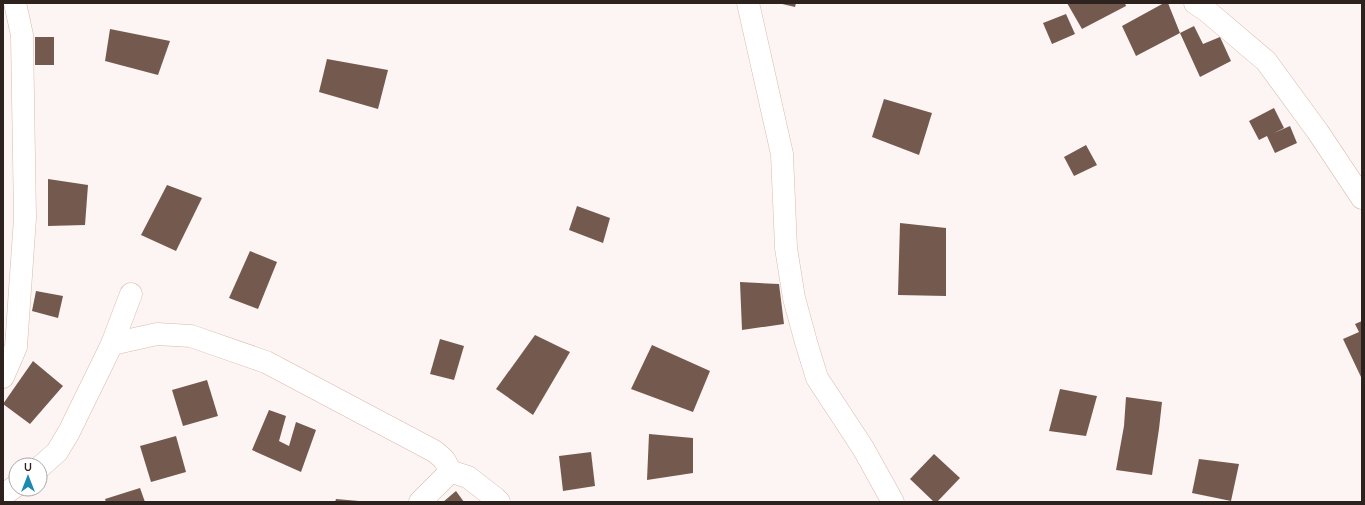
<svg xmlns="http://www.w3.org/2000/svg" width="1365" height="505" font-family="Manrope,sans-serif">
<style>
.building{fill:#745a4e}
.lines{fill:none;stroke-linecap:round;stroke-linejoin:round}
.minor-casing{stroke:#d9baad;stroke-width:23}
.minor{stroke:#fff;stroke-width:22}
</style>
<rect width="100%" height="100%" fill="#fcf5f3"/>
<g class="building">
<path d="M 778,3 L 796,3 L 795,7 Z"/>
<path d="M 1067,3 L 1125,3 L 1126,6 L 1082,29 Z"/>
<path d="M 1164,3 L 1168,3 L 1180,33 L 1194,26 L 1203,44 L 1220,37 L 1231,61 L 1200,77 L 1180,33 L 1136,56 L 1122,26 Z"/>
<path d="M 1066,14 L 1075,34 L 1052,44 L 1043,23 Z"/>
<path d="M 110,29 L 170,41 L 158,75 L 105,61 Z"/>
<rect x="35" y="37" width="19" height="28"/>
<path d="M 327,59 L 388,70 L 378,109 L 319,92 Z"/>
<path d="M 884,99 L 932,113 L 919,155 L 872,137 Z"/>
<path d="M 1274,108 L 1284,128 L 1274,133 L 1290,126 L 1297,143 L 1275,153 L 1267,136 L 1259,140 L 1249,121 Z"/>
<path d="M 1086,145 L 1097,165 L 1074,176 L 1064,157 Z"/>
<path d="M 48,179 L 88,185 L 85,225 L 48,226 Z"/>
<path d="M 167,185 L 202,198 L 176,251 L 141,235 Z"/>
<path d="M 577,206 L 610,218 L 603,243 L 569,230 Z"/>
<path d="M 900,223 L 946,228 L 946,296 L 898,295 Z"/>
<path d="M 250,251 L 277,262 L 258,309 L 229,298 Z"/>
<path d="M 740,282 L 779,284 L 784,324 L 742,330 Z"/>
<path d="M 36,291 L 63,296 L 58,318 L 32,311 Z"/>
<path d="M 1362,321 L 1362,376 L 1361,377 L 1343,339 L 1359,332 L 1355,324 Z"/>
<path d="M 535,335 L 570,352 L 533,415 L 496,389 Z"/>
<path d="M 440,339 L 464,346 L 454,380 L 430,374 Z"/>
<path d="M 652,345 L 710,371 L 693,412 L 631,389 Z"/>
<path d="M 33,361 L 63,386 L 30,424 L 3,404 Z"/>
<path d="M 207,380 L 218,416 L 183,426 L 172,390 Z"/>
<path d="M 1060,389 L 1097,396 L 1086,436 L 1049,431 Z"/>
<path d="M 1126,397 L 1162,402 L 1159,429 L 1152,475 L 1116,470 L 1124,426 Z"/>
<path d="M 269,410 L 286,416 L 279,441 L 289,446 L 296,422 L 316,430 L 301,472 L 252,450 Z"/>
<path d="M 649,434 L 693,438 L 693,473 L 647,480 Z"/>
<path d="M 176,436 L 186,472 L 151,482 L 140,446 Z"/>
<path d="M 591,452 L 595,486 L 563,491 L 559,456 Z"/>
<path d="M 934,454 L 960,478 L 937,502 L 934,502 L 910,479 Z"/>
<path d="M 1199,459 L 1239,464 L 1231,501 L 1192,493 Z"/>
<path d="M 140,488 L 145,502 L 106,502 L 105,499 Z"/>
<path d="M 456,491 L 464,502 L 443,502 Z"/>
<path d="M 336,499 L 359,501 L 359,502 L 335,502 Z"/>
</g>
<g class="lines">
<g class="minor-casing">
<g id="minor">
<path d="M 748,3 L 782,154 L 786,248 L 794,298 L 806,342 L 817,378 L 863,448 L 893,502"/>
<path d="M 1195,3 L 1207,11 L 1266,61 L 1318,132 L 1362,198"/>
<path d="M 112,344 L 131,294"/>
<path d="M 3,377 L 16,347 L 25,218 L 22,35 L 15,3"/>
<path d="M 40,467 L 57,452 L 69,432 L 112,344 L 157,334 L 191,336 L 266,362 L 434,451 C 442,457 451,464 447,475 L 420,502"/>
<path d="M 449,471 L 468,477 L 495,498 L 499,502"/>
<path d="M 3,495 L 16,486"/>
</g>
</g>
<use href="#minor" class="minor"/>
</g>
<rect width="1365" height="505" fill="none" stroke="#2d221d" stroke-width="8"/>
<g transform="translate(28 477)"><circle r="19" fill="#ffffff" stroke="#aba7a5"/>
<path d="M0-3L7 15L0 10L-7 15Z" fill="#1e89b0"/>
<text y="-6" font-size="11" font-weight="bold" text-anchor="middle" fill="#2d221d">U</text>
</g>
</svg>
